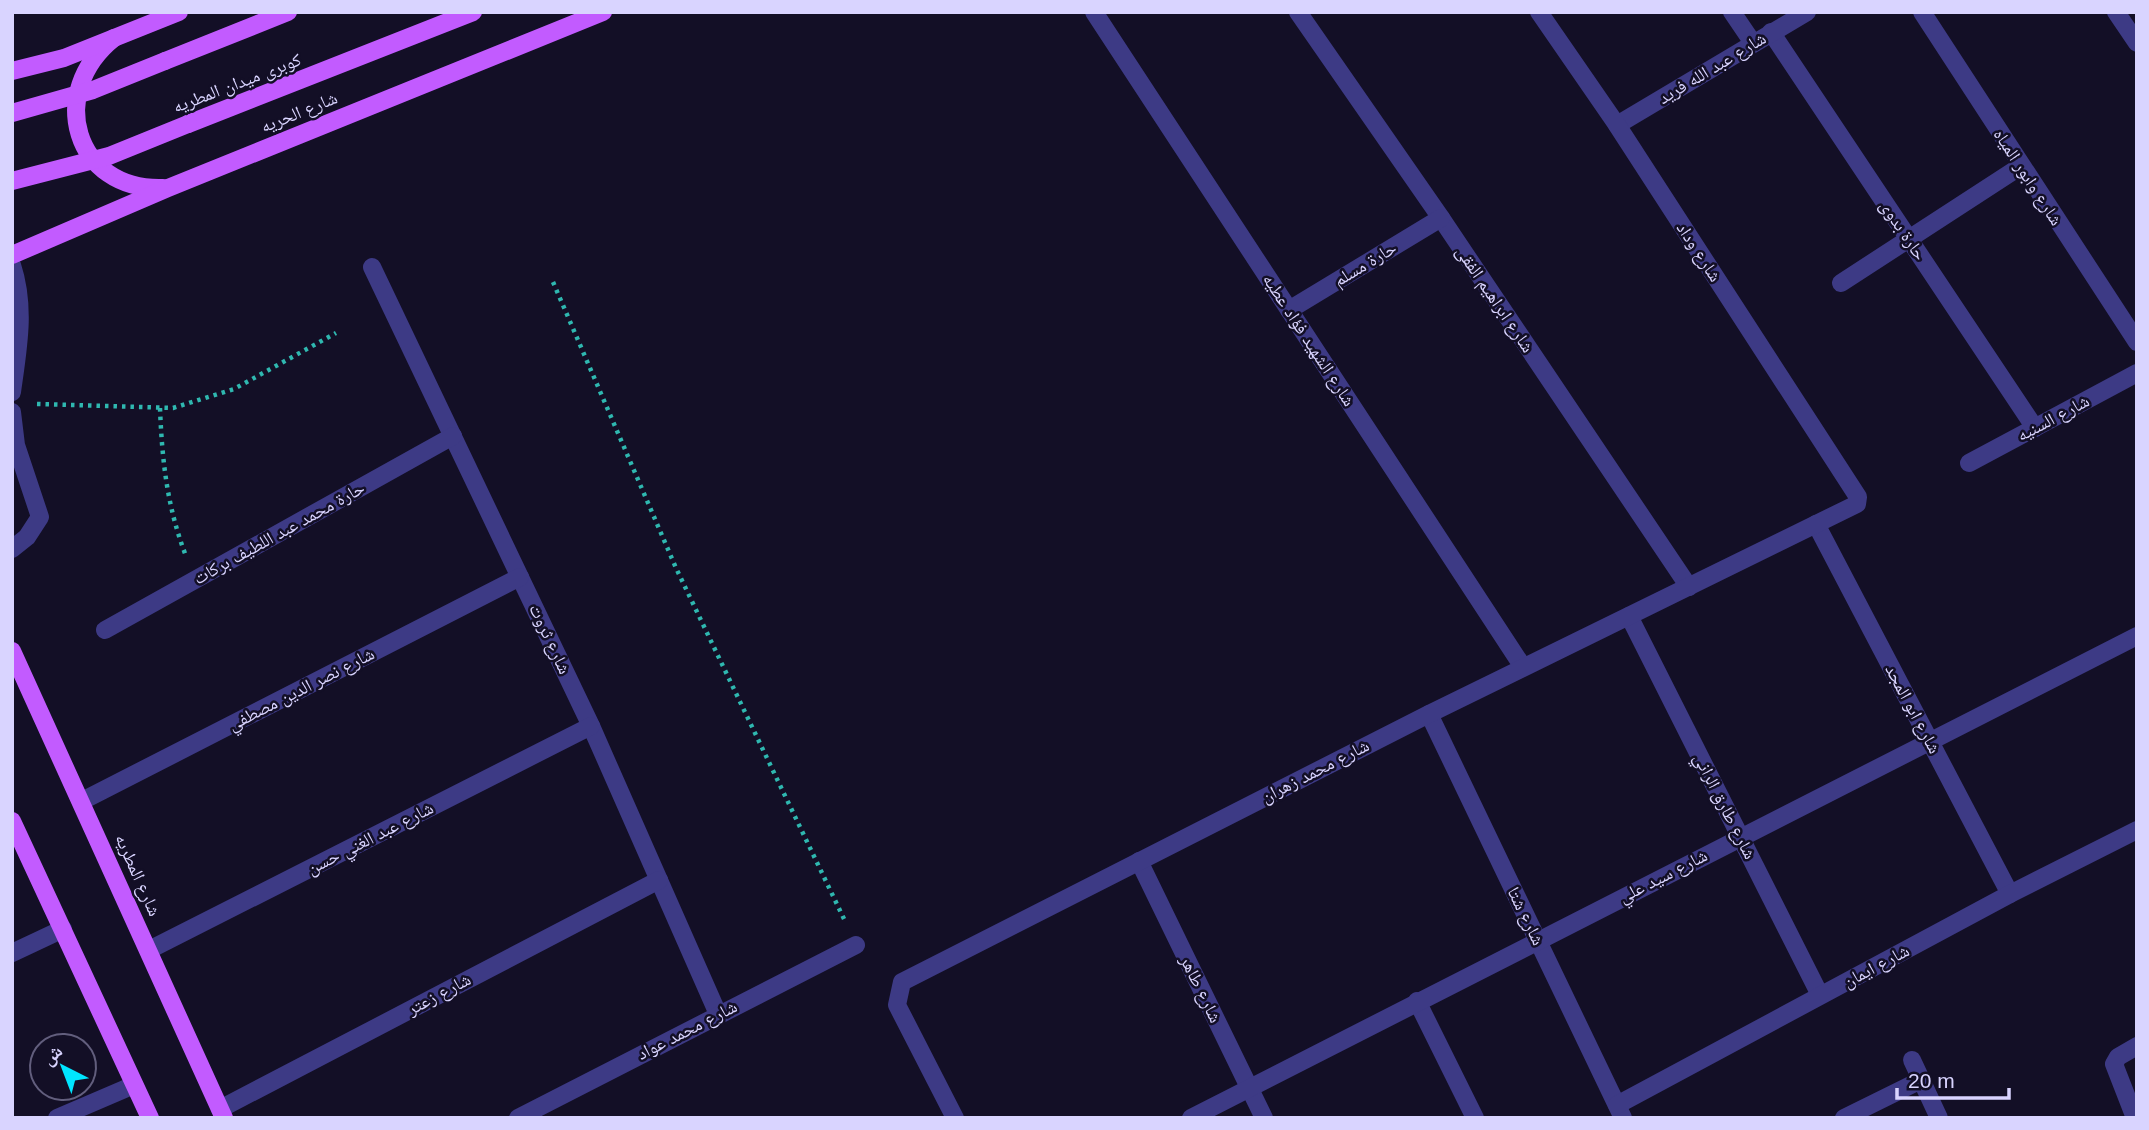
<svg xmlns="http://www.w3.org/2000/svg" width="2149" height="1130" font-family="Helvetica,'Noto Naskh Arabic',sans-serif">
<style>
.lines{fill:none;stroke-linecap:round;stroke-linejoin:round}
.path{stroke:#2fb8b0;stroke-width:4.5;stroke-dasharray:3.5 5;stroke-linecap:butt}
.minor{stroke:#3d3a85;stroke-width:18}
.major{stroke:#c25bff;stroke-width:18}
.major-bridge{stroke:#c25bff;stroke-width:18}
.labels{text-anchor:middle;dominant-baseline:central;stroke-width:5;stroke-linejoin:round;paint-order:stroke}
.street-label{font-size:18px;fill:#d9d4ff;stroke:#130f26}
</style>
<rect width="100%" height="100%" fill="#130f26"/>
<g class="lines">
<g class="path">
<path d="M 553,282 L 676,568 L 845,921"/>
<path d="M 37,404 L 173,408 L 234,389 L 336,333"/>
<path d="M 160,408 C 162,460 167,507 186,556"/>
</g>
<g class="minor">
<path d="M 1094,12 L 1523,667"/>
<path d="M 1298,12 L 1441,218 L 1689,587"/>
<path d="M 1732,12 L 1753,43"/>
<path d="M 1922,12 L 2137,342"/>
<path d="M 2116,12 L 2137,43"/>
<path d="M 1771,32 L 2035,428"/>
<path d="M 1617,125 L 1807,12"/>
<path d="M 12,265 C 26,308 18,348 12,392"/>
<path d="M 372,267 L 591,726 L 718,1014"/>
<path d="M 1841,283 L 2021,166"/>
<path d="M 1289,310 L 1441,218"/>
<path d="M 12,412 L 16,445 L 40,517 L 27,537 L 12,549"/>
<path d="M 1969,463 L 2137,373"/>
<path d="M 1816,524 L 2010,894"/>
<path d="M 1629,616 L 1820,995"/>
<path d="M 105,630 L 453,436"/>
<path d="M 1429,714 L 1623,1118"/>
<path d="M 82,801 L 520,577"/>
<path d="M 1139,861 L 1264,1118"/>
<path d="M 149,950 L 591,726"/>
<path d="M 12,953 L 63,929"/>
<path d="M 1417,1001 L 1475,1118"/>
<path d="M 1912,1060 L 1939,1118"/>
<path d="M 1617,1105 L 2010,894 L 2137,830"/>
<path d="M 220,1109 L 659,880"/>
<path d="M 57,1118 L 134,1085"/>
<path d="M 518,1118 L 856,945"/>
<path d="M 955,1118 L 897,1005 L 902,982 L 1429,714 L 1857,504 L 1858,497 L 1617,125 L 1539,12"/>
<path d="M 1191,1118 L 2137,636"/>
<path d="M 1844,1118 L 1921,1080"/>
<path d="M 2135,1118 L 2114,1064 L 2118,1057 L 2137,1046"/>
</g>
<g class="major">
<path d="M 114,38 C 46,92 74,191 163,188"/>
<path d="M 165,61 L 288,12"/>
<path d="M 12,71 L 64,58 L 179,12"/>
<path d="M 188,124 L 473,12"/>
<path d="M 12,255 L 168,188 L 603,12"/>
<path d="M 12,651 L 224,1118"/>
<path d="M 12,821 L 150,1118"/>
</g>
<g class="major-bridge">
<path d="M 12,113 L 93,90 L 165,61"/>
<path d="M 12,181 L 109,156 L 188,124"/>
</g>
</g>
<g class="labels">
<g class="street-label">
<text transform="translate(1712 68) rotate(-31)">شارع عبد الله فريد</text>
<text transform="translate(237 83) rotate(-21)">كوبرى ميدان المطريه</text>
<text transform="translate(299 112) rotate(-22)">شارع الحريه</text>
<text transform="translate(2028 177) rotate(57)">شارع وابور المياه</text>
<text transform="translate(1903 230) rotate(56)">حارة بدوى</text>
<text transform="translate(1699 252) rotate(57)">شارع وداد</text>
<text transform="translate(1365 264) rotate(-31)">حارة مسلم</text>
<text transform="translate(1495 299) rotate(56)">شارع ابراهيم الفقى</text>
<text transform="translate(1309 340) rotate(57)">شارع الشهيد فؤاد عطيه</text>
<text transform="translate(2053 418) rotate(-28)">شارع السنيه</text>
<text transform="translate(279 533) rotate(-29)">حارة محمد عبد اللطيف بركات</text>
<text transform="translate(550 639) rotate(65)">شارع ثروت</text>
<text transform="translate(301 689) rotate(-27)">شارع نصر الدين مصطفي</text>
<text transform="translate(1913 709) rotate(62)">شارع ابو المجد</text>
<text transform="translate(1315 771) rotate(-27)">شارع محمد زهران</text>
<text transform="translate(1725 806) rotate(63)">شارع طارق الراني</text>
<text transform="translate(370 838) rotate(-27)">شارع عبد الغني حسن</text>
<text transform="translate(138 875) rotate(66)">شارع المطريه</text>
<text transform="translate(1663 876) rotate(-27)">شارع سيد علي</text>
<text transform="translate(1526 916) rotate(64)">شارع شتا</text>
<text transform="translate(1876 966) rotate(-28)">شارع ايمان</text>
<text transform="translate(1201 989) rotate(64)">شارع طاهر</text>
<text transform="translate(439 994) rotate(-28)">شارع زعتر</text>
<text transform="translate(687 1030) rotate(-27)">شارع محمد عواد</text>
</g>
</g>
<rect width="2149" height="1130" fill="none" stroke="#d9d4ff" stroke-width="28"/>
<g transform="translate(63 1067) rotate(318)"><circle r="33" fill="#130f26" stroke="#625e7d" stroke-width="2"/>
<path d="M0-5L12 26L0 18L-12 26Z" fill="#00e5ff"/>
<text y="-10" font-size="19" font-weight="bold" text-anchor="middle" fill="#d9d4ff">ش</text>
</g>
<path d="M1897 1088v10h112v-10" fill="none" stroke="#d9d4ff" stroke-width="3.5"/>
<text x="1908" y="1088" font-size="21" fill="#d9d4ff" stroke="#130f26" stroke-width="5" paint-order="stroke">20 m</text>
</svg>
